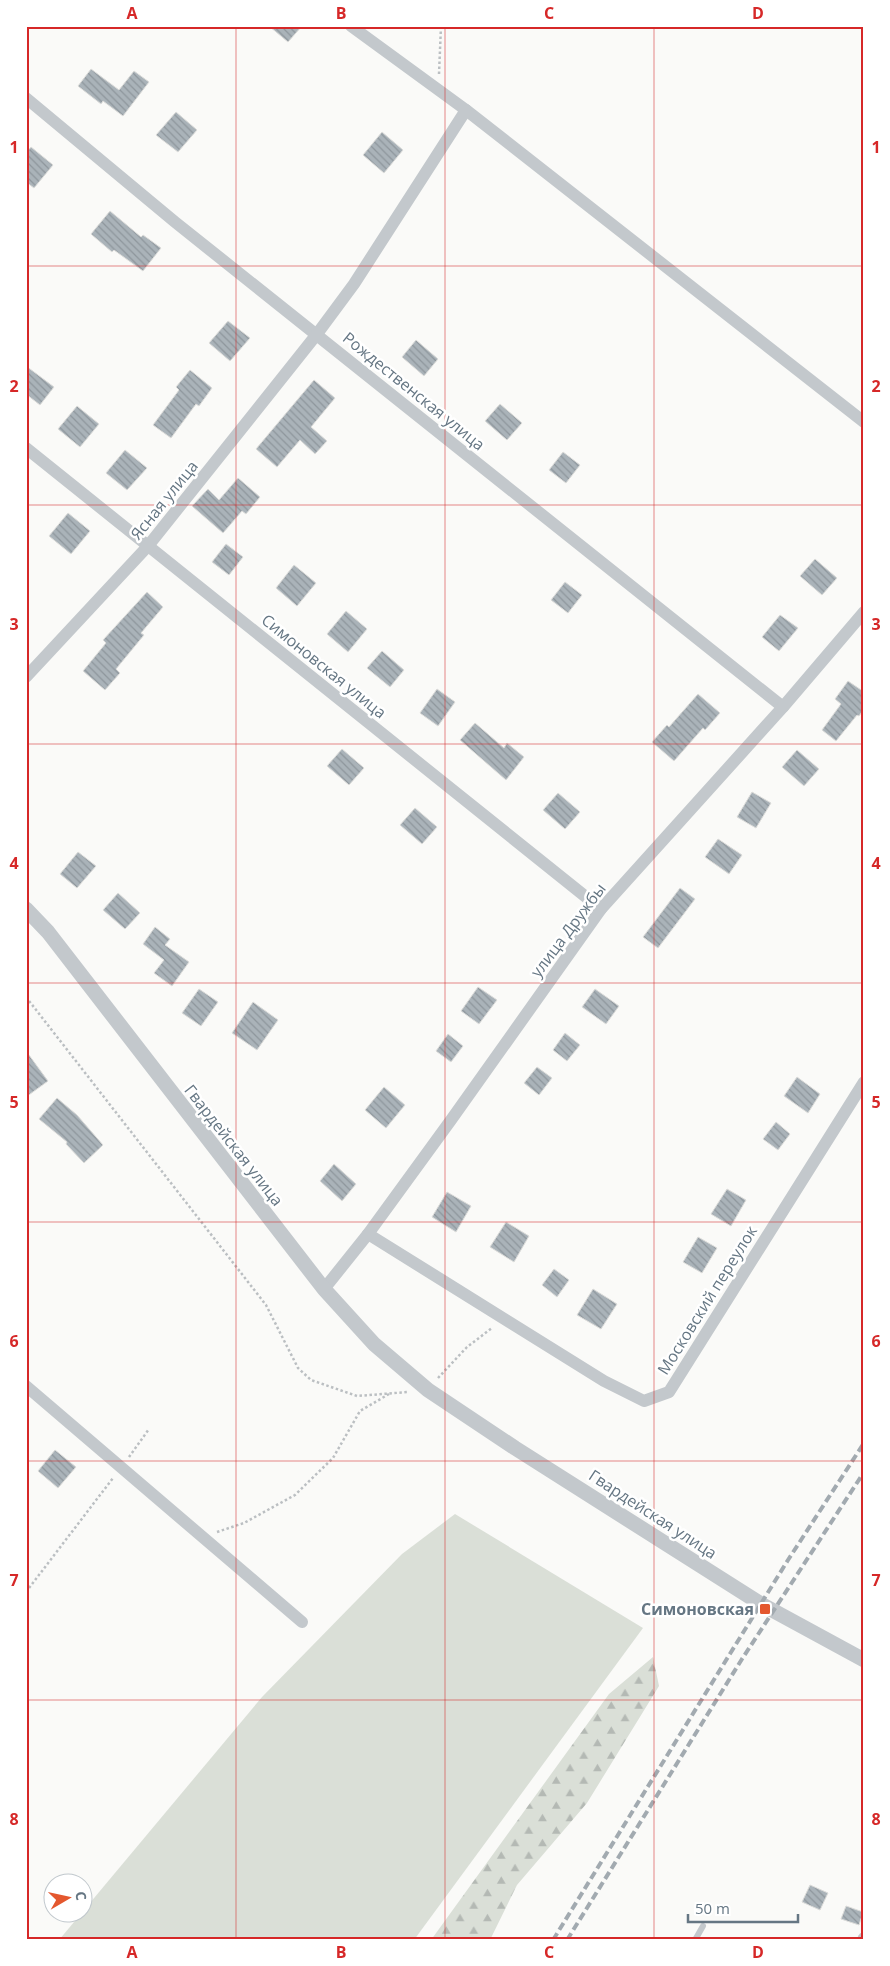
<svg xmlns="http://www.w3.org/2000/svg" width="890" height="1966" font-family="'Open Sans',sans-serif">
<style>
.green{fill:#dadfd7}
.forest{fill:url(#forest-firs)}
.building{fill:url(#building-back-hatch);stroke:#dcdcda}
.lines{fill:none;stroke-linecap:round;stroke-linejoin:round}
.path{stroke:#bbbfc2;stroke-width:2.5;stroke-dasharray:2.5 2.5;stroke-linecap:butt}
.service{stroke:#c3c8cc;stroke-width:6}
.minor{stroke:#c3c8cc;stroke-width:12}
.tertiary{stroke:#c3c8cc;stroke-width:15}
.rail{stroke:#a2aab0;stroke-width:4;stroke-dasharray:8 4;stroke-linecap:butt}
.grid{fill:none;stroke:#d62828;stroke-width:1;stroke-opacity:0.55}
.poi-dot{fill:#e4572e;stroke:#fff;stroke-width:2}
.labels{text-anchor:middle;dominant-baseline:central;stroke-width:5;stroke-linejoin:round;paint-order:stroke}
.street-label{font-size:16px;fill:#657683;stroke:#fff}
.poi-label{font-size:16px;font-weight:bold;fill:#657683;stroke:#fff;text-anchor:end}
.neatline{fill:none;stroke:#d62828;stroke-width:2}
.grid-label{font-size:16px;text-anchor:middle;font-weight:bold;fill:#d62828}
</style>
<defs>
<pattern id="forest-firs" width="22" height="20" patternUnits="userSpaceOnUse" patternTransform="scale(1.25)"><rect width="22" height="20" fill="#dadfd7"/><path d="M5 1l3.5 6h-7zM16 11l3.5 6h-7z" fill="#b4b9b4"/></pattern>
<pattern id="building-back-hatch" width="6" height="6" patternUnits="userSpaceOnUse" patternTransform="scale(1.25)"><rect width="6" height="6" fill="#aab3b9"/><path d="M-1 5l2 2M0 0l6 6M5-1l2 2" fill="none" stroke="#8e969c"/></pattern>
</defs>
<rect width="100%" height="100%" fill="#fafaf8"/>
<path class="green" d="M 455,1514 L 643,1628 L 414,1940 L 59,1940 L 262,1697 L 402,1554 Z"/>
<path class="forest" d="M 653,1657 L 659,1686 L 587,1803 L 517,1885 L 490,1940 L 431,1940 L 609,1694 Z"/>
<g class="building">
<path d="M 269,26 L 302,26 L 288,42 Z"/>
<path d="M 91,69 L 119,90 L 134,71 L 149,82 L 123,116 L 103,101 L 101,104 L 78,86 Z"/>
<path d="M 176,112 L 197,130 L 178,152 L 156,135 Z"/>
<path d="M 382,132 L 403,150 L 384,173 L 363,155 Z"/>
<path d="M 31,147 L 53,165 L 34,188 L 26,182 L 26,153 Z"/>
<path d="M 110,211 L 141,237 L 143,235 L 161,248 L 143,271 L 114,250 L 112,252 L 91,234 Z"/>
<path d="M 228,321 L 250,338 L 230,361 L 209,343 Z"/>
<path d="M 416,340 L 438,359 L 424,376 L 402,357 Z"/>
<path d="M 26,366 L 54,387 L 40,405 L 26,394 Z"/>
<path d="M 190,370 L 212,388 L 199,406 L 196,404 L 171,438 L 153,425 L 179,390 L 176,387 Z"/>
<path d="M 314,380 L 335,398 L 311,427 L 327,441 L 315,454 L 300,440 L 277,467 L 256,449 Z"/>
<path d="M 500,404 L 522,423 L 507,440 L 485,421 Z"/>
<path d="M 77,406 L 99,424 L 80,447 L 58,429 Z"/>
<path d="M 125,450 L 147,468 L 127,490 L 106,473 Z"/>
<path d="M 563,452 L 580,465 L 566,483 L 549,470 Z"/>
<path d="M 238,478 L 260,497 L 246,514 L 242,511 L 223,533 L 192,506 L 208,489 L 219,500 Z"/>
<path d="M 68,513 L 90,531 L 71,554 L 49,536 Z"/>
<path d="M 226,544 L 243,557 L 229,575 L 212,562 Z"/>
<path d="M 815,559 L 837,578 L 822,595 L 800,576 Z"/>
<path d="M 294,565 L 316,583 L 297,606 L 276,588 Z"/>
<path d="M 565,582 L 582,595 L 568,613 L 551,600 Z"/>
<path d="M 147,592 L 163,607 L 141,633 L 144,635 L 116,669 L 120,673 L 105,690 L 83,671 L 106,643 L 103,640 Z"/>
<path d="M 346,611 L 367,629 L 348,652 L 327,634 Z"/>
<path d="M 780,615 L 798,628 L 779,651 L 762,637 Z"/>
<path d="M 382,651 L 404,670 L 390,687 L 367,668 Z"/>
<path d="M 848,681 L 864,692 L 864,709 L 859,716 L 857,715 L 836,741 L 822,730 L 841,704 L 835,699 Z"/>
<path d="M 437,689 L 455,702 L 438,726 L 420,713 Z"/>
<path d="M 698,694 L 720,713 L 705,730 L 703,728 L 674,761 L 652,742 L 667,725 L 669,727 Z"/>
<path d="M 475,723 L 504,748 L 507,743 L 524,757 L 506,780 L 460,740 Z"/>
<path d="M 342,749 L 364,768 L 349,785 L 327,766 Z"/>
<path d="M 797,750 L 819,769 L 804,786 L 782,767 Z"/>
<path d="M 752,792 L 771,803 L 756,828 L 737,817 Z"/>
<path d="M 558,793 L 580,812 L 565,829 L 543,810 Z"/>
<path d="M 415,808 L 437,827 L 422,844 L 400,825 Z"/>
<path d="M 718,839 L 742,855 L 729,874 L 705,857 Z"/>
<path d="M 78,852 L 96,866 L 77,888 L 60,874 Z"/>
<path d="M 680,888 L 695,899 L 658,948 L 643,937 Z"/>
<path d="M 118,893 L 140,913 L 125,929 L 103,910 Z"/>
<path d="M 155,927 L 170,939 L 165,945 L 189,962 L 172,986 L 154,973 L 164,960 L 143,944 Z"/>
<path d="M 478,987 L 497,1000 L 479,1024 L 461,1011 Z"/>
<path d="M 199,989 L 218,1002 L 201,1026 L 182,1013 Z"/>
<path d="M 595,989 L 619,1006 L 606,1024 L 582,1007 Z"/>
<path d="M 253,1002 L 278,1020 L 257,1050 L 232,1033 Z"/>
<path d="M 565,1033 L 580,1045 L 567,1061 L 553,1050 Z"/>
<path d="M 448,1034 L 463,1046 L 451,1062 L 436,1051 Z"/>
<path d="M 26,1051 L 48,1081 L 26,1097 Z"/>
<path d="M 537,1067 L 552,1078 L 539,1095 L 524,1083 Z"/>
<path d="M 797,1077 L 820,1094 L 808,1113 L 784,1096 Z"/>
<path d="M 384,1087 L 405,1105 L 386,1128 L 365,1110 Z"/>
<path d="M 57,1098 L 77,1115 L 103,1145 L 84,1163 L 66,1144 L 67,1142 L 39,1119 Z"/>
<path d="M 776,1122 L 790,1134 L 778,1150 L 763,1139 Z"/>
<path d="M 334,1164 L 356,1184 L 342,1201 L 320,1181 Z"/>
<path d="M 727,1189 L 746,1200 L 731,1226 L 711,1214 Z"/>
<path d="M 447,1192 L 471,1206 L 456,1232 L 432,1217 Z"/>
<path d="M 506,1222 L 529,1236 L 514,1262 L 490,1247 Z"/>
<path d="M 698,1237 L 717,1248 L 702,1273 L 683,1262 Z"/>
<path d="M 554,1269 L 569,1280 L 557,1297 L 542,1285 Z"/>
<path d="M 593,1289 L 617,1304 L 601,1329 L 577,1315 Z"/>
<path d="M 55,1450 L 76,1467 L 58,1488 L 38,1471 Z"/>
<path d="M 810,1885 L 828,1893 L 820,1910 L 802,1902 Z"/>
<path d="M 846,1906 L 863,1912 L 859,1925 L 841,1919 Z"/>
</g>
<g class="lines">
<g class="path">
<path d="M 439,74 L 441,26"/>
<path d="M 26,997 L 266,1305 L 298,1368 L 311,1380 L 357,1396 L 408,1392"/>
<path d="M 438,1378 L 467,1347 L 492,1328"/>
<path d="M 129,1457 L 149,1429"/>
<path d="M 217,1532 L 244,1523 L 295,1495 L 333,1458 L 360,1411 L 389,1394"/>
<path d="M 26,1592 L 113,1478"/>
</g>
<path class="service" d="M 695,1940 L 703,1926"/>
<g class="minor">
<path d="M 26,98 L 175,222 L 783,707"/>
<path d="M 466,110 L 864,422"/>
<path d="M 26,448 L 601,909"/>
<path d="M 26,677 L 148,546 L 317,334 L 354,284 L 466,110 L 351,26"/>
<path d="M 368,1234 L 604,1381 L 644,1401 L 669,1392 L 864,1082"/>
<path d="M 324,1289 L 368,1234 L 451,1120 L 601,909 L 783,707 L 864,612"/>
<path d="M 26,1386 L 302,1622"/>
<path d="M 863,1940 L 864,1938"/>
</g>
<path class="tertiary" d="M 26,909 L 48,932 L 324,1289 L 374,1344 L 428,1390 L 515,1448 L 761,1604 L 864,1660"/>
<g class="rail">
<path d="M 553,1940 L 788,1560 L 864,1443"/>
<path d="M 567,1940 L 742,1659 L 864,1472"/>
</g>
</g>
<path class="grid" d="M 236,26 L 236,1940M 445,26 L 445,1940M 654,26 L 654,1940M 26,266 L 864,266M 26,505 L 864,505M 26,744 L 864,744M 26,983 L 864,983M 26,1222 L 864,1222M 26,1461 L 864,1461M 26,1700 L 864,1700"/>
<rect class="poi-dot" x="759" y="1603" width="12" height="12" rx="2.5"/>
<g class="labels">
<g class="street-label">
<text transform="translate(414 391) rotate(39)">Рождественская улица</text>
<text transform="translate(164 500) rotate(-51)">Ясная улица</text>
<text transform="translate(324 666) rotate(39)">Симоновская улица</text>
<text transform="translate(568 930) rotate(-53)">улица Дружбы</text>
<text transform="translate(234 1145) rotate(52)">Гвардейская улица</text>
<text transform="translate(707 1300) rotate(-58)">Московский переулок</text>
<text transform="translate(653 1514) rotate(33)">Гвардейская улица</text>
</g>
<g class="poi-label">
<text x="754" y="1609">Симоновская</text>
</g>
</g>
<rect width="890" height="1966" fill="none" stroke="#ffffff" stroke-width="55"/>
<g transform="translate(68 1898) rotate(81)"><circle r="24" fill="#ffffff" stroke="#c1c8cd"/>
<path d="M0-4L9 19L0 12L-9 19Z" fill="#e4572e"/>
<text y="-8" font-size="14" font-weight="bold" text-anchor="middle" fill="#657683">С</text>
</g>
<path d="M688 1914v8h110v-8" fill="none" stroke="#657683" stroke-width="2.5"/>
<text x="695" y="1914" font-size="15" fill="#657683" stroke="#ffffff" stroke-width="4" paint-order="stroke">50 m</text>
<rect x="28" y="28" width="834" height="1910" class="neatline"/>
<g class="grid-label">
<text x="132" y="19">A</text>
<text x="341" y="19">B</text>
<text x="549" y="19">C</text>
<text x="758" y="19">D</text>
<text x="14" y="153">1</text>
<text x="876" y="153">1</text>
<text x="14" y="392">2</text>
<text x="876" y="392">2</text>
<text x="14" y="630">3</text>
<text x="876" y="630">3</text>
<text x="14" y="869">4</text>
<text x="876" y="869">4</text>
<text x="14" y="1108">5</text>
<text x="876" y="1108">5</text>
<text x="14" y="1347">6</text>
<text x="876" y="1347">6</text>
<text x="14" y="1586">7</text>
<text x="876" y="1586">7</text>
<text x="14" y="1825">8</text>
<text x="876" y="1825">8</text>
<text x="132" y="1958">A</text>
<text x="341" y="1958">B</text>
<text x="549" y="1958">C</text>
<text x="758" y="1958">D</text>
</g>
</svg>
